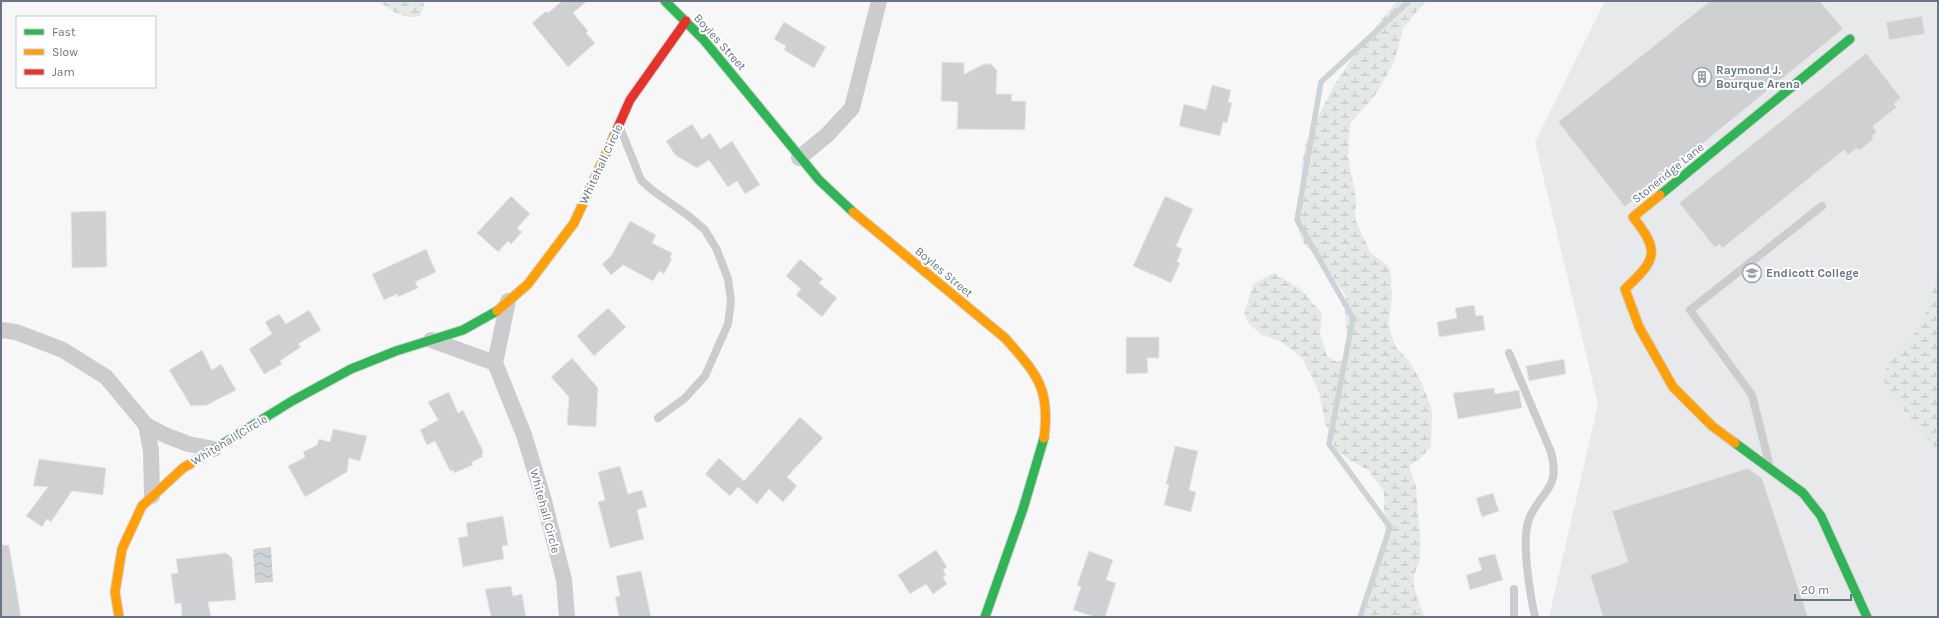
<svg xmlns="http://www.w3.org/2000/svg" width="1939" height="618" font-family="Karla,sans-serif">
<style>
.built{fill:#e7e9ea}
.wetland{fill:url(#wetland-marsh)}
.water{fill:url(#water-waves)}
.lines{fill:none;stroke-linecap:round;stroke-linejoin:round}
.stream{stroke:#ced3d8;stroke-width:5.5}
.building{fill:#cfd0d2;stroke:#e7e7e6}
.fast-casing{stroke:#d4d5d6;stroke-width:11}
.slow-casing{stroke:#d4d5d6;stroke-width:11}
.jam-casing{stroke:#d4d5d6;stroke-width:11}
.lane{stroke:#ccccce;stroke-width:8}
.street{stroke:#ccccce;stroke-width:16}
.fast{stroke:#30b455;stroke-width:9}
.slow{stroke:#ff9f0a;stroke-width:9}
.jam{stroke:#e5322d;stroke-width:9}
.labels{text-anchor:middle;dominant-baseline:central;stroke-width:4;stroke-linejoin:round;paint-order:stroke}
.street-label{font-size:12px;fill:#6a7485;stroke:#fff}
.poi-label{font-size:12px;font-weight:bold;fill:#6a7485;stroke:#fff;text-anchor:start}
</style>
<defs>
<pattern id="wetland-marsh" width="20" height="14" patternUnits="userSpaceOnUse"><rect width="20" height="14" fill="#e5e9e5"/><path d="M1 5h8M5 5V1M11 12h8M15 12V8" fill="none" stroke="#bec1bf"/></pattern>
<pattern id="water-waves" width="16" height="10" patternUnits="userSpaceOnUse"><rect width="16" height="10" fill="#ced3d8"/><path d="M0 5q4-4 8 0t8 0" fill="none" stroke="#abb0b5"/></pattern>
</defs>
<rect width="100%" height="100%" fill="#f7f7f7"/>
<path class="built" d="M 1605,1 L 1938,1 L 1938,617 L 1549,617 L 1598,404 L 1535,142 Z"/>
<g class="wetland">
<path d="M 378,1 L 424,1 L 424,5 L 420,16 C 402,20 393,11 378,1 Z"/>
<path d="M 1397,1 L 1426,1 L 1403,28 L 1398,50 L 1391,68 L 1376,94 L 1350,124 L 1348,155 L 1356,199 L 1355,219 L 1370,252 L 1388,266 L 1391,276 L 1392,300 L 1388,324 L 1395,346 L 1409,361 L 1421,381 L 1432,410 L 1431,446 L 1421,458 L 1409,466 L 1416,487 L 1420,536 L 1420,560 L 1414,575 L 1414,587 L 1424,617 L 1356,617 L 1370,596 L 1369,581 L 1376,567 L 1385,533 L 1384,491 L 1368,470 L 1349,460 L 1336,449 L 1326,426 L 1319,392 L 1303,359 L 1280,341 L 1262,335 L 1250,325 L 1244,315 L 1253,284 L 1274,273 L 1301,289 L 1322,314 L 1320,335 L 1327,356 L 1337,362 L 1346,358 L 1348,347 L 1345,312 L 1346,296 L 1323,262 L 1304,244 L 1298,229 L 1296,212 L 1301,187 L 1302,164 L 1306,142 L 1332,89 L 1357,50 Z"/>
<path d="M 1938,272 L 1938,451 C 1929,440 1887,392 1885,383 C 1881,362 1900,351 1912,337 C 1927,319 1931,294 1938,272 Z"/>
</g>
<path class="water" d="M 271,547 L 273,582 L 255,583 L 253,549 Z"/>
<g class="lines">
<path class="stream" d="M 1360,617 L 1390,527 L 1329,444 L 1353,318 L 1297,220 L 1321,82 L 1409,1"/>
</g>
<g class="building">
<path d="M 562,1 L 587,1 L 573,13 L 588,31 L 586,33 L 595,43 L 568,67 L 532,23 L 546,11 L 548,13 Z"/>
<path d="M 1710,1 L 1820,1 L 1843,29 L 1625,207 L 1558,122 Z"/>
<path d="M 1922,16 L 1925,34 L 1889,40 L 1886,22 Z"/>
<path d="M 784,22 L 826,47 L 814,68 L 784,50 L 786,46 L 774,39 Z"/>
<path d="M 1866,53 L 1901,98 L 1894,104 L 1897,107 L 1873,126 L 1877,132 L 1872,136 L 1874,139 L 1859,151 L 1857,148 L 1848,155 L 1844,150 L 1723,248 L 1719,244 L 1715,248 L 1679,203 Z"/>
<path d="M 942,62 L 964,63 L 964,74 L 984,64 L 991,64 L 997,70 L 996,94 L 1012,94 L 1011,101 L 1026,101 L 1025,130 L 957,129 L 958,102 L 941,101 Z"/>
<path d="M 1212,85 L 1231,90 L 1228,102 L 1232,103 L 1227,123 L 1223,122 L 1220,136 L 1179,126 L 1184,104 L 1206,110 Z"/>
<path d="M 692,124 L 702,139 L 710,133 L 720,149 L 732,141 L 760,185 L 745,194 L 737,181 L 728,187 L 709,160 L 697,168 L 675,155 L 666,141 Z"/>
<path d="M 511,196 L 530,214 L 517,228 L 522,232 L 511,244 L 508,241 L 498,252 L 477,233 Z"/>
<path d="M 1165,196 L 1193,209 L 1176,246 L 1182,249 L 1177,262 L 1180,263 L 1171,283 L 1133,266 Z"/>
<path d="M 106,211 L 107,267 L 72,268 L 71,212 Z"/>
<path d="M 630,221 L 656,235 L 652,243 L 672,253 L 670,258 L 672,259 L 664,274 L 659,271 L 653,281 L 623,265 L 611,275 L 602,264 L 611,256 Z"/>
<path d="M 426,249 L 436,272 L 415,282 L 418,288 L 398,297 L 397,294 L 384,300 L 372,274 Z"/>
<path d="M 800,259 L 823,279 L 819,283 L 837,298 L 822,317 L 796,295 L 801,289 L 786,276 Z"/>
<path d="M 1474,305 L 1476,316 L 1483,315 L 1485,330 L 1439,337 L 1437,322 L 1457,318 L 1455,308 Z"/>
<path d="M 608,308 L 626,327 L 594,356 L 577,336 Z"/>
<path d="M 309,310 L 321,330 L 298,344 L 301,347 L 280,361 L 282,364 L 264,374 L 249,349 L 272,334 L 265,322 L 279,314 L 286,324 Z"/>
<path d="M 1126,337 L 1159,337 L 1159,358 L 1147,358 L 1148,373 L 1126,374 Z"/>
<path d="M 202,350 L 212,370 L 221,364 L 236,390 L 207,405 L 191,406 L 169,370 Z"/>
<path d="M 572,358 L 598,388 L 596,427 L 567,425 L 569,397 L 551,377 Z"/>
<path d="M 1564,359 L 1566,374 L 1529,381 L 1526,366 Z"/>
<path d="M 1494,388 L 1495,394 L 1519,390 L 1522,408 L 1458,419 L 1453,393 Z"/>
<path d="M 449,392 L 458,413 L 463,410 L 483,451 L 482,457 L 472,462 L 473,465 L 454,473 L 453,470 L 450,471 L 435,441 L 427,445 L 420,430 L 438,420 L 428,402 Z"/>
<path d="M 800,417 L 823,438 L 787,477 L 797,486 L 783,502 L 769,489 L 757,504 L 738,487 L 730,496 L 705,474 L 719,458 L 744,481 Z"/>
<path d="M 333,429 L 367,436 L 360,461 L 349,458 L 347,472 L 305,497 L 288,466 L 305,457 L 303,452 L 317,445 L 319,439 L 330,442 Z"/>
<path d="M 1175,446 L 1198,451 L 1189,490 L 1196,492 L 1191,512 L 1164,505 L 1169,485 L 1166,484 Z"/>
<path d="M 39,459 L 106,468 L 103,495 L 72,491 L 51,522 L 47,519 L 42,527 L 26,516 L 48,487 L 33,486 Z"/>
<path d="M 620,466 L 628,494 L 642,490 L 647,507 L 637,510 L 644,539 L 610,548 L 598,502 L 605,500 L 598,472 Z"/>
<path d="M 1748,468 L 1762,478 L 1808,617 L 1603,617 L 1590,575 L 1628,562 L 1612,511 Z"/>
<path d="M 1493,493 L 1499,511 L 1482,517 L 1476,498 Z"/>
<path d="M 503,516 L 508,545 L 502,546 L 504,559 L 463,567 L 458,538 L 468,536 L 466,523 Z"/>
<path d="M 1,545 L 9,545 L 21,617 L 1,617 Z"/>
<path d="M 936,550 L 947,567 L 943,570 L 946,575 L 943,577 L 947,584 L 933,594 L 926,584 L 910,594 L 898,575 Z"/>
<path d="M 1089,551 L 1113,560 L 1106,580 L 1116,583 L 1105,617 L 1095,617 L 1073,610 L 1081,587 L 1077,585 Z"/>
<path d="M 226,553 L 232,558 L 236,600 L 208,602 L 211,617 L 182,617 L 181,603 L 175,604 L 171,574 L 178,573 L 176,559 Z"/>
<path d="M 1495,554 L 1503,580 L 1470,590 L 1466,575 L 1482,570 L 1478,558 Z"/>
<path d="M 641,571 L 651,617 L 619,617 L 615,597 L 620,596 L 616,576 Z"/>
<path d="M 511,586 L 513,596 L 522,594 L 526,617 L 491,617 L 485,589 Z"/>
</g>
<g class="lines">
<g class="fast-casing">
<g id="fast">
<path d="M 665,1 L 703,39 L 819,180 L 853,212"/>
<path d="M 1660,195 L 1850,39"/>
<path d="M 1735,443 L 1803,493 L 1821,516 L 1867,617"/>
<path d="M 195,461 L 292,401 L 351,369 L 396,351 L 463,330 L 497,311"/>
<path d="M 985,617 L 1023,509 L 1044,438"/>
</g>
</g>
<g class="slow-casing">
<g id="slow">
<path d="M 1660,195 L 1633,217 C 1661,252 1656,260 1625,289 L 1639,327 L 1673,387 L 1712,426 L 1735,443"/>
<path d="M 853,212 L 1005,338 C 1036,373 1051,388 1044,438"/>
<path d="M 497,311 L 528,284 L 574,223 L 614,136"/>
<path d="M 119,617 L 115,592 L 122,549 L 142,506 L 183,468 L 195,461"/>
</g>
</g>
<g class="jam-casing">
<path id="jam" d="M 614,136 L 630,100 L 686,21"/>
</g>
<g class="lane">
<path d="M 621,130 L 641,180 L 652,190 L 690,217 L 705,230 L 717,250 L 728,279 L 731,301 L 728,324 L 705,376 L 685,398 L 658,418"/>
<path d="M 1509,353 L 1551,452 C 1561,490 1541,490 1529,519 C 1521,540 1530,595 1535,617"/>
<path d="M 1769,463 L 1752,395 L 1690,310 L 1822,206"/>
<path d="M 1514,617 L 1514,589"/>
</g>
<g class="street">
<path d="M 799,158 L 827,135 L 852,108 L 879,1"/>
<path d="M 508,301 L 495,363 L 524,435 L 543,497 L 564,580 L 567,617"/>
<path d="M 1,330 L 16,332 L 63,350 L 106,377 L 146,425 L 165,435 L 188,444 L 214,449"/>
<path d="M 431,340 L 495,363"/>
<path d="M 146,425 L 151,451 L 152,496"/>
</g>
<use href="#fast" class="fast"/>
<use href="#slow" class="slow"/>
<use href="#jam" class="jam"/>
</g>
<defs>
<g id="building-ring" transform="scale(1)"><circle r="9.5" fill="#fff" stroke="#9ba2ad" stroke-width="1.5"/><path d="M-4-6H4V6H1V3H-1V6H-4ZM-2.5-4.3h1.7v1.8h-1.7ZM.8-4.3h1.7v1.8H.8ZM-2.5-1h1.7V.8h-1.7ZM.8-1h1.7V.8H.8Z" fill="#9ba2ad"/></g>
<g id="university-ring" transform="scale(1)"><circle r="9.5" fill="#fff" stroke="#9ba2ad" stroke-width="1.5"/><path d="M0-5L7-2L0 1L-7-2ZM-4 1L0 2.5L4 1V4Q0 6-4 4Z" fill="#9ba2ad"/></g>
</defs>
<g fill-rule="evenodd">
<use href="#building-ring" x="1702" y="77"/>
<use href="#university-ring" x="1752" y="273"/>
</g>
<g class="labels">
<g class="street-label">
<text transform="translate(720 42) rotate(48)">Boyles Street</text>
<text transform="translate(601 164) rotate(-65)">Whitehall Circle</text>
<text transform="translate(1668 173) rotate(-39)">Stoneridge Lane</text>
<text transform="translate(944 272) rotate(40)">Boyles Street</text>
<text transform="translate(229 440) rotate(-31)">Whitehall Circle</text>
<text transform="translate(545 511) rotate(75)">Whitehall Circle</text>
</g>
<g class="poi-label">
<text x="1716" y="70">Raymond J.<tspan x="1716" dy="14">Bourque Arena</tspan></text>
<text x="1766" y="273">Endicott College</text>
</g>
</g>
<rect width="1939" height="618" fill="none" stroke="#6a7485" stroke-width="4"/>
<rect x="16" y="16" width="140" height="72" fill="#ffffff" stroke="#c3c7ce"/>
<rect x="24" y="29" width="20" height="6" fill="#30b455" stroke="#c3c7ce"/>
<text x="52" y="36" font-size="12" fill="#6a7485">Fast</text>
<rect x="24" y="49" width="20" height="6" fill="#ff9f0a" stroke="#c3c7ce"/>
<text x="52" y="56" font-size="12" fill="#6a7485">Slow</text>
<rect x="24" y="69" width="20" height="6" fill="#e5322d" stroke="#c3c7ce"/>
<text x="52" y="76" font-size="12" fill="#6a7485">Jam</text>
<path d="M1795 594v6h56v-6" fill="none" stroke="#6a7485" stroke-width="2"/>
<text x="1801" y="594" font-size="12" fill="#6a7485" stroke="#ffffff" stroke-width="3" paint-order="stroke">20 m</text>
</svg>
